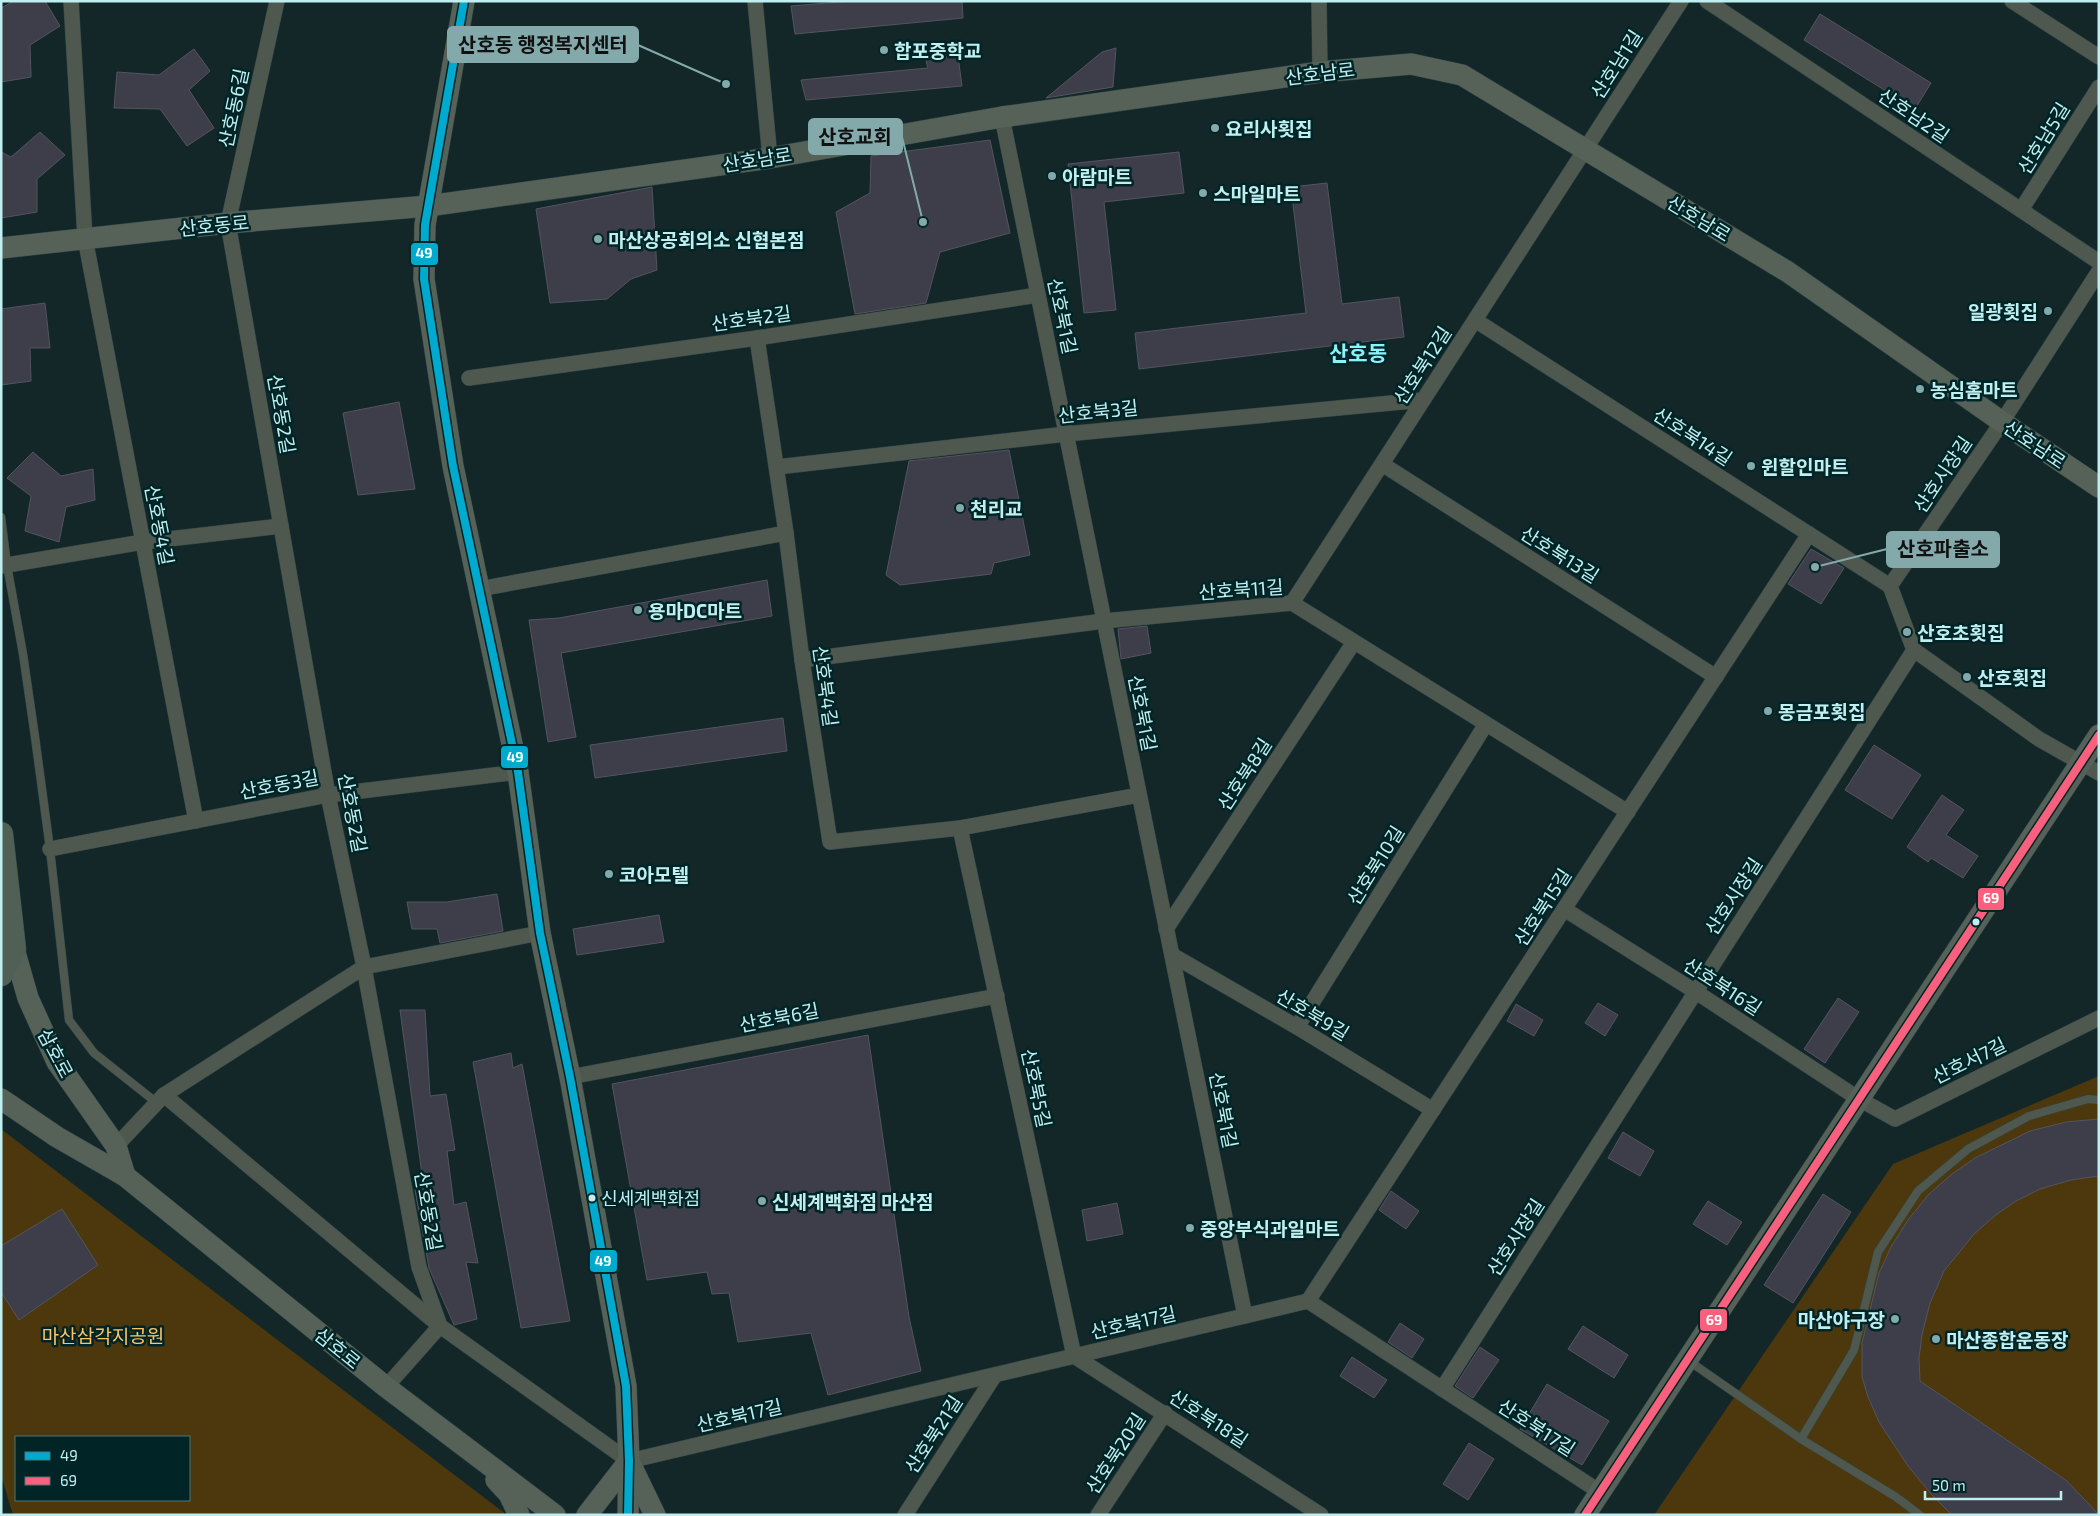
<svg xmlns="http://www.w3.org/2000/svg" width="2100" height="1516" font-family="'Exo 2','Noto Sans KR',sans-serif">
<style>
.green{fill:#4c380c;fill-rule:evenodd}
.building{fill:#3d3e49;stroke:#53545f}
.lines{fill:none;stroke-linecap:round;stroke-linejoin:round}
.service-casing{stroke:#304547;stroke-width:9}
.minor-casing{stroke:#304547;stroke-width:16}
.secondary-casing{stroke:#304547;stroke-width:22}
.primary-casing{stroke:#304547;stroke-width:25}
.service{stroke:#4e584e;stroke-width:8}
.minor{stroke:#4e584e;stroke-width:15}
.secondary{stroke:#566257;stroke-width:21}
.primary{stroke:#516055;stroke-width:24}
.bus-1-casing{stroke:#012527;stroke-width:11}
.bus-2-casing{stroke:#012527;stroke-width:11}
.bus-1{stroke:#00a9ce;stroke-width:8}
.bus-2{stroke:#f8607d;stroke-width:8}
.poi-dot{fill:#83a9ab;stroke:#012527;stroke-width:2}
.bus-dot{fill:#bfeff1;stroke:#012527;stroke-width:2}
.labels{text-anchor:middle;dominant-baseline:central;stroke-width:5;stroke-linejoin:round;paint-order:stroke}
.bus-label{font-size:18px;fill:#bfeff1;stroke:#012527;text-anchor:start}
.poi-label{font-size:19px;font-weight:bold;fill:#bfeff1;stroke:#012527;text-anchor:start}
.street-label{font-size:19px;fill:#bfeff1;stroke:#012527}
.park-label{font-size:19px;fill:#fac467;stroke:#012527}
.quarter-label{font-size:21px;font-weight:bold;fill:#89f4f9;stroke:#012527}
.leader{fill:none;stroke:#83a9ab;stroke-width:2}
.callout-dot{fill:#83a9ab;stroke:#012527;stroke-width:2}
.callout{fill:#83a9ab;stroke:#83a9ab;stroke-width:2}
.callout-label{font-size:20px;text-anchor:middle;font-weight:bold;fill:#111}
.line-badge{stroke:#012527;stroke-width:2}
.badge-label{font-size:14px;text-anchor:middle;font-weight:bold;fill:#fff}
</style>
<rect width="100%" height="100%" fill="#132729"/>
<g class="green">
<path d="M 2099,1076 L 2099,1515 L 1654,1515 L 1893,1164 Z"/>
<path d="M 1,1129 L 507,1515 L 13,1515 L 1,1475 ZM 16,1437 L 189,1437 L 189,1500 L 16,1500 Z"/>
</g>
<g class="building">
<path d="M 14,1 L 45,1 L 60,26 L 30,45 L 31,77 L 1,82 L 1,8 Z"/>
<path d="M 852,1 L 962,1 L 963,18 L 795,34 L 791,6 Z"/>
<path d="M 1820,14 L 1931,83 L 1915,109 L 1804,40 Z"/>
<path d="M 1116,48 L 1113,87 L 1046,98 L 1102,52 Z"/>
<path d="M 194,49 L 210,71 L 189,90 L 214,128 L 187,146 L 160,109 L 114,108 L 117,72 L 159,75 Z"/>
<path d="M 958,56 L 962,86 L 806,100 L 801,80 L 928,68 L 925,57 Z"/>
<path d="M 40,132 L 65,155 L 37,179 L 37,212 L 1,218 L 1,152 L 11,157 Z"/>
<path d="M 990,140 L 1010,233 L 940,252 L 926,303 L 855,314 L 836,212 L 870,193 L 871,156 Z"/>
<path d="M 1179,152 L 1184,193 L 1104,202 L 1116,310 L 1084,313 L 1068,164 Z"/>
<path d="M 1327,183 L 1342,304 L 1399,297 L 1404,337 L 1139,369 L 1135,333 L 1306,313 L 1291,187 Z"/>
<path d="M 652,187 L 657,270 L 631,279 L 607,299 L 550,303 L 536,209 Z"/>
<path d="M 45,303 L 50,348 L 30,348 L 31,381 L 1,385 L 1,309 Z"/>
<path d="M 399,402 L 415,489 L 358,495 L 343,413 Z"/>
<path d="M 1009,450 L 1030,555 L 994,563 L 991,574 L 900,585 L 886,575 L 909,461 Z"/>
<path d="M 33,452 L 61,476 L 93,469 L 95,500 L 66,507 L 59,542 L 25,531 L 31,496 L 7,478 Z"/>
<path d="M 1811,549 L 1844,568 L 1821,604 L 1788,584 Z"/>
<path d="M 767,580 L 772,616 L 561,653 L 576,737 L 548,742 L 529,620 L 559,618 Z"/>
<path d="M 1147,626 L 1151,653 L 1121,659 L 1118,629 Z"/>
<path d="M 783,718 L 787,751 L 595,778 L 590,745 Z"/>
<path d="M 1874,745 L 1921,775 L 1892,819 L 1845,790 Z"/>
<path d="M 1942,795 L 1964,810 L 1946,835 L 1978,856 L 1963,878 L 1931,858 L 1928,862 L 1907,847 Z"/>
<path d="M 497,894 L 503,931 L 440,943 L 437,929 L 412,929 L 407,902 L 447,902 Z"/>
<path d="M 659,915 L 664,942 L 577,955 L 573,929 Z"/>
<path d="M 1838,998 L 1859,1012 L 1825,1063 L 1804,1049 Z"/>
<path d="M 1598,1003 L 1618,1015 L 1605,1036 L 1585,1023 Z"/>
<path d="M 1516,1004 L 1543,1020 L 1534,1036 L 1507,1021 Z"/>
<path d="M 400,1010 L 425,1010 L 430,1096 L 446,1094 L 455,1150 L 447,1151 L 454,1205 L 466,1202 L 478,1263 L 466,1262 L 477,1319 L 454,1325 L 429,1268 L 414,1184 L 423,1182 Z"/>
<path d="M 868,1035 L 909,1317 L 921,1371 L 828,1395 L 811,1333 L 738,1342 L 729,1293 L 712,1294 L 707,1272 L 647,1280 L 612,1084 Z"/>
<path d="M 511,1053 L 513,1068 L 522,1064 L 570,1321 L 521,1328 L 473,1062 Z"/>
<path d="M 2099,1119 L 2099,1176 L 2071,1180 L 2040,1189 L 2016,1201 L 1997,1214 L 1974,1234 L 1944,1271 L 1930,1303 L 1922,1335 L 1919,1358 L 1920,1381 L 2067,1481 L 2099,1515 L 1952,1515 L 1931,1494 L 1908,1466 L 1879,1422 L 1868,1397 L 1862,1377 L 1862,1343 L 1879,1273 L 1891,1247 L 1908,1220 L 1929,1194 L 1952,1174 L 1975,1158 L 2030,1131 L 2066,1122 Z"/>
<path d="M 1623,1132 L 1654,1151 L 1640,1176 L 1608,1158 Z"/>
<path d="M 1391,1191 L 1419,1211 L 1406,1229 L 1379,1210 Z"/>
<path d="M 1823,1194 L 1851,1212 L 1793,1303 L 1764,1285 Z"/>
<path d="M 1708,1201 L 1742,1222 L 1727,1245 L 1693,1224 Z"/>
<path d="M 1117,1203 L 1123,1234 L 1087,1241 L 1082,1210 Z"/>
<path d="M 62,1209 L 98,1265 L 19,1320 L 1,1292 L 1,1246 Z"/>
<path d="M 1400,1323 L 1424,1339 L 1412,1358 L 1388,1342 Z"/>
<path d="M 1583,1326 L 1628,1355 L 1614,1378 L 1568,1349 Z"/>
<path d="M 1480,1347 L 1499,1360 L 1473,1398 L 1455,1386 Z"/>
<path d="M 1352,1357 L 1387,1380 L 1374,1398 L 1340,1376 Z"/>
<path d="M 1547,1384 L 1609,1421 L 1582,1465 L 1520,1429 Z"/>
<path d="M 1469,1443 L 1494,1459 L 1468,1500 L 1443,1484 Z"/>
</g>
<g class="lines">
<g class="service-casing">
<g id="service">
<path d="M 1,517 L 7,565 L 23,654 L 35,737 L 50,849 L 69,1020 L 94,1053 L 157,1103"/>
<path d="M 1689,1361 L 1801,1439 L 1896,1497 L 1920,1515"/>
<path d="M 1801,1439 L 1854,1350 L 1878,1252 L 1918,1191 L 1968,1149 L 2029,1116 L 2088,1099 L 2099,1100"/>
</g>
</g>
<g class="minor-casing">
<g id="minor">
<path d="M 71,1 L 85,238 L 196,821"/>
<path d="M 277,1 L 228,223 L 328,795 L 364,967 L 419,1267 L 440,1326 L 386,1387"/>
<path d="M 755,1 L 770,158"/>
<path d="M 1319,1 L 1320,72"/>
<path d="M 1707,1 L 2099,262"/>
<path d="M 2012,1 L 2099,57"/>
<path d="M 1002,117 L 1245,1316"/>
<path d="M 2021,210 L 2099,87"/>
<path d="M 1475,320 L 1890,586"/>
<path d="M 757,338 L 786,533"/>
<path d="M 469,378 L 757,338 L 1038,295"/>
<path d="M 1382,464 L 1716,677"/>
<path d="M 777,467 L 1066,434 L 1423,400"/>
<path d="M 1,566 L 143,542 L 281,526"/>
<path d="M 479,589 L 786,533 L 802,660 L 830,842 L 960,828 L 1139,795"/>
<path d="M 1292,603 L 1681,1"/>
<path d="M 1914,650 L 1890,586 L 2002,422 L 2099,271"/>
<path d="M 1914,650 L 2039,739 L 2099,773"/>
<path d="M 802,660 L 1104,621 L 1292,603 L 1628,812"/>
<path d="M 960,828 L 1074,1356 L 1321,1515"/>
<path d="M 50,849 L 328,795 L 518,772"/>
<path d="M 1564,909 L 1696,992 L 1859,1099 L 1895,1119 L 2099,1018"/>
<path d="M 1166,929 L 1354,642"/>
<path d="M 1172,955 L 1297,1027 L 1433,1110"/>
<path d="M 1297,1027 L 1486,724"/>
<path d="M 570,1077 L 997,996"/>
<path d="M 164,1095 L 440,1326 L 629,1461 L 1308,1301 L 1600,1492"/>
<path d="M 116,1146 L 164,1095 L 364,967 L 540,933"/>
<path d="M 1308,1301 L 1809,534"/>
<path d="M 1442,1389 L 1914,650"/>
<path d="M 905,1515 L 995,1375"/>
<path d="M 1098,1515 L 1165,1413"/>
</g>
</g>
<g class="secondary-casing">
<g id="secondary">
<path d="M 464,1 L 425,225 L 424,279 L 453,466 L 518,772 L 540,933 L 570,1077 L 626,1386 L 629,1461 L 628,1515"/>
<path d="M 1,248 L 228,223 L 428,206 L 770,158 L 1002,117 L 1320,72 L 1411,64 L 1462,75 L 1788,272 L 2002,422 L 2099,487"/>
<path d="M 14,949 L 28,998 L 57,1062 L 116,1146 L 125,1176"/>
<path d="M 1,1099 L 57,1137 L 125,1176 L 386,1387 L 555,1515"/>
<path d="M 496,1480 L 509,1494 L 519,1515"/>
<path d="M 587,1515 L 629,1461 L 655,1515"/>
<path d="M 1585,1515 L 2099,735"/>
</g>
</g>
<g class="primary-casing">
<path id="primary" d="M 1,834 L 14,949 L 1,974"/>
</g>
<use href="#service" class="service"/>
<use href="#minor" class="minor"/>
<use href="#secondary" class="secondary"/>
<use href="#primary" class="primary"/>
<g class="bus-1-casing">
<path id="bus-1" d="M 464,1 L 425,225 L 424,279 L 453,466 L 518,772 L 540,933 L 570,1077 L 626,1386 L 629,1461 L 628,1515"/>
</g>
<g class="bus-2-casing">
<path id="bus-2" d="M 1585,1515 L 2099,735"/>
</g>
<use href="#bus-1" class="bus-1"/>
<use href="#bus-2" class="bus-2"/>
</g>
<g class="poi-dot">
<circle cx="884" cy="50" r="5"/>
<circle cx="1215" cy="128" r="5"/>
<circle cx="1052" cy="176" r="5"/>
<circle cx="1203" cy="193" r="5"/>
<circle cx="598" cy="239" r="5"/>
<circle cx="2048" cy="311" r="5"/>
<circle cx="1920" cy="389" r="5"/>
<circle cx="1751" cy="466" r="5"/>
<circle cx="960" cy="508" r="5"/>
<circle cx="638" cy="610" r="5"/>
<circle cx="1907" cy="632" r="5"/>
<circle cx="1967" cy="677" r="5"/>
<circle cx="1768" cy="711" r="5"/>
<circle cx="609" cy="874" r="5"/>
<circle cx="762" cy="1201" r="5"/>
<circle cx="1190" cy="1228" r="5"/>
<circle cx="1895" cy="1319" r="5"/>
<circle cx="1936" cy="1339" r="5"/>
</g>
<g class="bus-dot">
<circle cx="1976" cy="922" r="4.5"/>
<circle cx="592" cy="1198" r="4.5"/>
</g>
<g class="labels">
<g class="bus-label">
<text x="601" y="1198">신세계백화점</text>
</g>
<g class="poi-label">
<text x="894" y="50">합포중학교</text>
<text x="1225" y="128">요리사횟집</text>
<text x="1062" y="176">아람마트</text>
<text x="1213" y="193">스마일마트</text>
<text x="608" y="239">마산상공회의소 신협본점</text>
<text x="2038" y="311" text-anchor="end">일광횟집</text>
<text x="1930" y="389">농심홈마트</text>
<text x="1761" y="466">윈할인마트</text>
<text x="970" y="508">천리교</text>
<text x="648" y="610">용마DC마트</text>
<text x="1917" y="632">산호초횟집</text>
<text x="1977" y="677">산호횟집</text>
<text x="1778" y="711">몽금포횟집</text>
<text x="619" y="874">코아모텔</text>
<text x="772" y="1201">신세계백화점 마산점</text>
<text x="1200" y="1228">중앙부식과일마트</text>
<text x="1885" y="1319" text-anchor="end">마산야구장</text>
<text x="1946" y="1339">마산종합운동장</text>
</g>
<g class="street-label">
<text transform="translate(1616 64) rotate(-57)">산호남1길</text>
<text transform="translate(1320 73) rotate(-7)">산호남로</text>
<text transform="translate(233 108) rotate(-78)">산호동6길</text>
<text transform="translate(1914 115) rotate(34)">산호남2길</text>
<text transform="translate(2043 138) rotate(-58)">산호남5길</text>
<text transform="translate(757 159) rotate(-9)">산호남로</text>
<text transform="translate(1699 218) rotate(31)">산호남로</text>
<text transform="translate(214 225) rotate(-6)">산호동로</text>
<text transform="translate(1063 316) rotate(78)">산호북1길</text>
<text transform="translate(751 318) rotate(-8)">산호북2길</text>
<text transform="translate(1422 365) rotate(-57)">산호북12길</text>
<text transform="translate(1098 411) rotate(-6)">산호북3길</text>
<text transform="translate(282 414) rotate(80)">산호동2길</text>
<text transform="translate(1693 436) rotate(33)">산호북14길</text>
<text transform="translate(2035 444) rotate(34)">산호남로</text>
<text transform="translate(1942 474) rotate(-56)">산호시장길</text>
<text transform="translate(160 525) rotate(79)">산호동4길</text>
<text transform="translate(1560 554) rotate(32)">산호북13길</text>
<text transform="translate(1241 589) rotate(-4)">산호북11길</text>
<text transform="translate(826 686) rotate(82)">산호북4길</text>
<text transform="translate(1143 713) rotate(79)">산호북1길</text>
<text transform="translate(1244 774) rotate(-57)">산호북8길</text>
<text transform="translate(279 784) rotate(-11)">산호동3길</text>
<text transform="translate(353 813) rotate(79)">산호동2길</text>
<text transform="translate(1375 865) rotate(-58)">산호북10길</text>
<text transform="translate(1733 896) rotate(-57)">산호시장길</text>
<text transform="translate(1542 907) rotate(-57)">산호북15길</text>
<text transform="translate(1723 986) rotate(33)">산호북16길</text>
<text transform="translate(1313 1014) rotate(31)">산호북9길</text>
<text transform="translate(779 1017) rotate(-11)">산호북6길</text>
<text transform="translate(56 1053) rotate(62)">삼호로</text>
<text transform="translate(1969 1060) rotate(-26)">산호서7길</text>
<text transform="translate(1037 1088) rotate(78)">산호북5길</text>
<text transform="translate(1224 1110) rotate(79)">산호북1길</text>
<text transform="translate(429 1211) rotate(80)">산호동2길</text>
<text transform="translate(1515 1237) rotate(-57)">산호시장길</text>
<text transform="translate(1133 1322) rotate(-13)">산호북17길</text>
<text transform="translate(338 1348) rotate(39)">삼호로</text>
<text transform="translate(739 1415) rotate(-13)">산호북17길</text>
<text transform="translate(1209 1418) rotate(33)">산호북18길</text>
<text transform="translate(1537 1427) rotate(33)">산호북17길</text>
<text transform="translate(933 1434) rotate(-57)">산호북21길</text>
<text transform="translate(1115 1453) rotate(-57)">산호북20길</text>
</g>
<g class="park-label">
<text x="103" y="1335">마산삼각지공원</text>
</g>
<g class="quarter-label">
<text x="1358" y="352">산호동</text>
</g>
</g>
<path class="leader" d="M726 84L638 45M923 222L902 137M1815 567L1887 549"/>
<g class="callout-dot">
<circle cx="726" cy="84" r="5"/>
<circle cx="923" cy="222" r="5"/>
<circle cx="1815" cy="567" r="5"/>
</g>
<g class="callout">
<rect x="448" y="27" width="190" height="35" rx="5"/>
<rect x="809" y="119" width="93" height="35" rx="5"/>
<rect x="1887" y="532" width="112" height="35" rx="5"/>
</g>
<g class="callout-label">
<text x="543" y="52">산호동 행정복지센터</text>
<text x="855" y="144">산호교회</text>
<text x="1943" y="556">산호파출소</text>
</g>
<g class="line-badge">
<rect x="410" y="242" width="29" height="24" rx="5" fill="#00a9ce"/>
<rect x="500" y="745" width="29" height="24" rx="5" fill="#00a9ce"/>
<rect x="1977" y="887" width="28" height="24" rx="5" fill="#f8607d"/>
<rect x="589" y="1249" width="29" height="24" rx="5" fill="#00a9ce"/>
<rect x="1699" y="1308" width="29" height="24" rx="5" fill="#f8607d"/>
</g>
<g class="badge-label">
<text x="424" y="258">49</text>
<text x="515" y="762">49</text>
<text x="1991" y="903">69</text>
<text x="603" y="1266">49</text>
<text x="1714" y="1325">69</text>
</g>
<rect width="2100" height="1516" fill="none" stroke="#bfeff1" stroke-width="5"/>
<rect x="15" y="1436" width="175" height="65" fill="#012527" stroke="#4d7678"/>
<rect x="25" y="1452" width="25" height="8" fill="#00a9ce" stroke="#4d7678"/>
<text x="60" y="1461" font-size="15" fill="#bfeff1">49</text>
<rect x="25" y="1477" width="25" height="8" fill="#f8607d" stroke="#4d7678"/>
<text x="60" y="1486" font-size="15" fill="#bfeff1">69</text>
<path d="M1925 1491v8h136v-8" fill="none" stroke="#bfeff1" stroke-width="2.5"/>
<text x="1932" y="1491" font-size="15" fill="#bfeff1" stroke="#012527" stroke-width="4" paint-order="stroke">50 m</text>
</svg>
